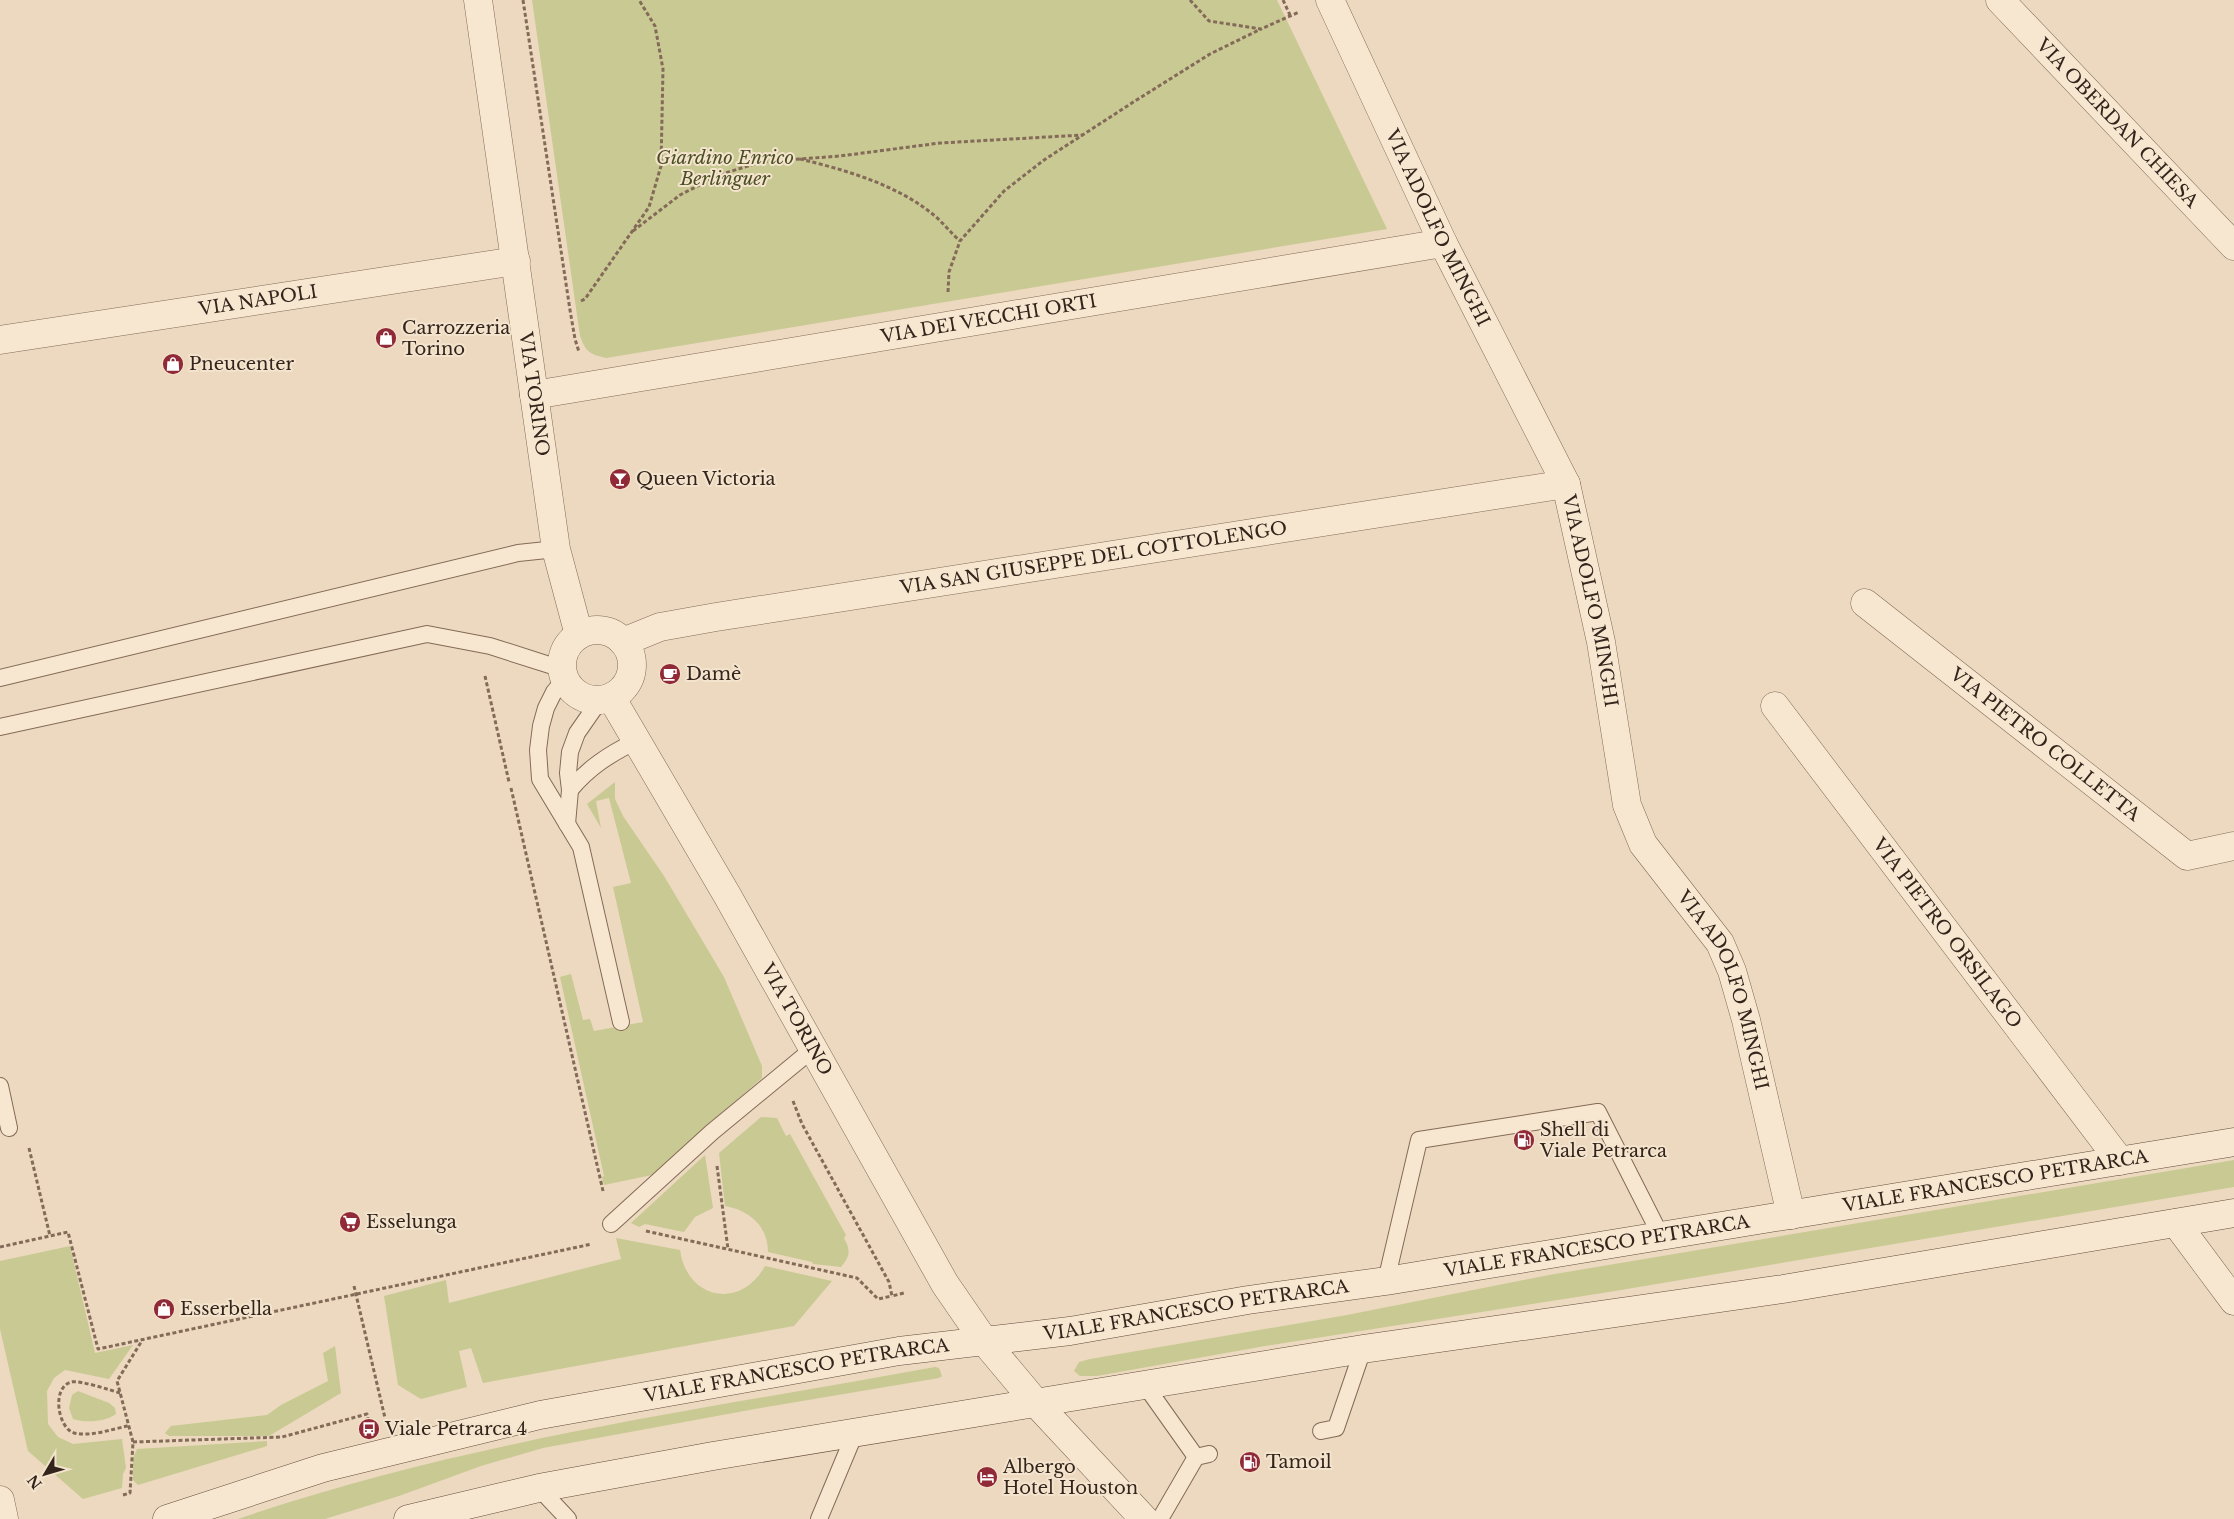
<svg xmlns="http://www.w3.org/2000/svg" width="2234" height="1519" font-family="'Libre Baskerville',serif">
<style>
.green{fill:#c9c993}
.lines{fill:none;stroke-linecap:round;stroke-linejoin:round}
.lane-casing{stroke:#846a58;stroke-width:18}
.street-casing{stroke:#846a58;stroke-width:29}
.secondary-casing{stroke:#654b3b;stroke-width:29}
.path{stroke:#846a58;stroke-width:3;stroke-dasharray:4 2.5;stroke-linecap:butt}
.lane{stroke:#f7e7d1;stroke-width:16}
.street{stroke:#f7e7d1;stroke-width:28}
.secondary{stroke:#f7e7d1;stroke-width:28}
.labels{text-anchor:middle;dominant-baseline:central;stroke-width:4;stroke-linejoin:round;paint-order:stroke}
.street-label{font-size:18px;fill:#34251c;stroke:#f4e4ce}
.park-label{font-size:18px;font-style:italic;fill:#4a4f23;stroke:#f4e4ce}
.poi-label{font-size:18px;fill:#34251c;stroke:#f4e4ce;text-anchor:start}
</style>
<rect width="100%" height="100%" fill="#ecd9bf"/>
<g class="green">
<path d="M 532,0 L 1277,0 L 1387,229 L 606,358 C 589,354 586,352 580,336 Z"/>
<path d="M 615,782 L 615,799 L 623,816 L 664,876 L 724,977 L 762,1066 L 762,1078 L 652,1175 L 604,1185 L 602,1177 L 604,1176 L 560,977 L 571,974 L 583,1020 L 590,1019 L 594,1031 L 643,1022 L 613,887 L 631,883 L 609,798 L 596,801 L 601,828 L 587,804 Z"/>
<path d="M 761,1117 L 777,1118 L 786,1136 L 790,1134 L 846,1235 L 844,1238 C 851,1251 850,1256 841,1267 L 813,1264 L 812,1262 L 768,1252 C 768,1226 749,1210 725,1206 L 719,1153 Z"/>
<path d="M 705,1155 L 713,1208 L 695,1217 L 684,1232 L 645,1224 L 639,1227 L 631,1223 Z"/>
<path d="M 2234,1160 L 2234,1187 L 1609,1292 L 1265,1346 L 1097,1376 L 1080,1376 L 1074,1371 L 1079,1362 L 1090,1359 L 1347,1315 L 1549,1275 Z"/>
<path d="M 616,1238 L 680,1250 C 687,1300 741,1310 765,1266 L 832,1281 L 794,1326 L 483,1383 L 471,1348 L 459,1351 L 467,1387 L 421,1399 L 398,1385 L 384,1296 L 446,1280 L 449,1303 L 621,1259 Z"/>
<path d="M 70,1246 L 95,1353 L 133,1345 L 109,1379 L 65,1370 L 54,1378 L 47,1391 L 48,1424 L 58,1437 L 73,1444 L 122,1439 L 126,1468 L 123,1474 L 122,1488 L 83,1499 L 28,1451 L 0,1329 L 0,1261 Z"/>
<path d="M 335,1346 L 341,1393 L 269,1436 L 169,1436 L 165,1433 L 171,1426 L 267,1415 L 281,1405 L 328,1381 L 323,1353 Z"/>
<path d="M 935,1367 L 939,1368 L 942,1376 L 939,1378 L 755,1409 L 543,1448 L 481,1466 L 399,1496 L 325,1519 L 238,1519 C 464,1441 701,1410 935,1367 Z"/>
<path d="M 78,1391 L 109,1403 L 115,1408 L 116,1414 C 105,1422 86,1423 73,1419 L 69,1408 L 72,1395 Z"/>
<path d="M 267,1441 L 267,1446 L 138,1485 L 133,1480 L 133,1458 L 137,1449 Z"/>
</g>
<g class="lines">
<g class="lane-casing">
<g id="lane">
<path d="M 0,678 L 518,553 L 556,549"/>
<path d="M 565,679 L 554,692 L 546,708 L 541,726 L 538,750 L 540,779 L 581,847 L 621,1022"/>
<path d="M 0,727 L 427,634 L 490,646 L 562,669"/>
<path d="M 570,790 C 589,767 610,754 636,741"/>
<path d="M 567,824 L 570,790 L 568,773 L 570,752 L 577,733 L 600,700"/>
<path d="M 0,1086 L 9,1128"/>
<path d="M 611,1224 L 712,1132 L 814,1048"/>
<path d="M 1386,1281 L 1419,1140 L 1598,1112 L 1661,1236"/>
<path d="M 1145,1385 L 1196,1457"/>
<path d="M 1321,1431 L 1336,1428 L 1363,1349"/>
<path d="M 539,1488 L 568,1519"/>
<path d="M 819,1519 L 855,1433"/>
<path d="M 1160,1519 L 1196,1457 L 1209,1454"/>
</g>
</g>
<g class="street-casing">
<g id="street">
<path id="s1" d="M 478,0 L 556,549 L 579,635"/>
<path id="s2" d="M 1330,0 L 1443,243 L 1566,484 L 1601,642 L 1627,805 L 1643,844 L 1720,943 L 1732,971 L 1746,1020 L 1791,1215"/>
<path id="s3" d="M 2000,0 L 2234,246"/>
<path id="s4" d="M 0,340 L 516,261"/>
<path id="s5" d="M 534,395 L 1443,243"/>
<path id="s6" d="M 1865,603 L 2187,856 L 2234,846"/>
<circle cx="597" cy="665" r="35"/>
<path id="s7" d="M 623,642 L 660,627 L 716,617 L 1566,484"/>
<path id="s8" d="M 611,697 L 727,895 L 945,1284 L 985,1342 L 1036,1403 L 1144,1519"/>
<path id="s9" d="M 1775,706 L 2120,1161"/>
<path d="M 2176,1223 L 2234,1301"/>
<path d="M 0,1500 L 4,1519"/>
</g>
</g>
<g class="secondary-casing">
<g id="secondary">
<path id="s10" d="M 167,1519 L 323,1468 L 540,1415 L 899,1351 L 1070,1331 L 1248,1300 L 1386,1281 L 2234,1142"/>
<path d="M 408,1519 L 539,1488 L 713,1456 L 1363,1349 L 1783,1289 L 2234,1213"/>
</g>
</g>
<g class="path">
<path d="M 523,0 L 570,310 L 575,339 L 579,352"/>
<path d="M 1190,0 L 1209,21 L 1261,29 L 1299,12"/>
<path d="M 1283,0 L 1290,15"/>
<path d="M 800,159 C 846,170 898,185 935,216 C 944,224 951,233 960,241"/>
<path d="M 633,231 L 680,195 L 719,175 L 761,162 L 840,156 L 940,143 L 1083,135"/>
<path d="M 948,292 L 949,272 L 960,241 L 1004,191 L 1044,160 L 1135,101 L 1210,54 L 1261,29"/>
<path d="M 581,301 L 585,299 L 649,207 L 661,166 L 663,69 L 655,26 L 639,0"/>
<path d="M 485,676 L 509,782"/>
<path d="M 511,788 L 603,1191"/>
<path d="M 793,1101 L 802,1124 L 889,1282 L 892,1296 L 904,1293"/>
<path d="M 29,1148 L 50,1236"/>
<path d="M 717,1166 L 728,1249"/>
<path d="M 646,1231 L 857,1278 L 878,1299 L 892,1296"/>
<path d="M 0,1247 L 68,1232 L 98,1349 L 592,1244"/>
<path d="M 354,1286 L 385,1418"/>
<path d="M 120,1393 C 110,1390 80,1380 71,1382 C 51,1388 58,1428 74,1433 C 91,1437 112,1429 128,1426"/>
<path d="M 133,1442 L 282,1437 L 367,1414 L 369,1422"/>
<path d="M 123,1495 L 130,1493 L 133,1442 L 117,1381 L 143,1339"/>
</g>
<use href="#lane" class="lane"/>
<use href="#street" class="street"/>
<use href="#secondary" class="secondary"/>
</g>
<defs>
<g id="shop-disc" transform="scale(1.125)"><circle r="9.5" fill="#912a37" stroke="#f4e4ce"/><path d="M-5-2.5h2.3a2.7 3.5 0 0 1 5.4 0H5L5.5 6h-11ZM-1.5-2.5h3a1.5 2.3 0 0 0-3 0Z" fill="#fff"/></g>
<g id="bar-disc" transform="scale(1.125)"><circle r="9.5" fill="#912a37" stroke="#f4e4ce"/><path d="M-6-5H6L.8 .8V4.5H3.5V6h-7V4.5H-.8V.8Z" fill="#fff"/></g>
<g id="cafe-disc" transform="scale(1.125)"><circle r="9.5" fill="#912a37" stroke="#f4e4ce"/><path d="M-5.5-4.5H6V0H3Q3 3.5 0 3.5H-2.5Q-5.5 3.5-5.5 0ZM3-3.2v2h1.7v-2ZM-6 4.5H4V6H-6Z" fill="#fff"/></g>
<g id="fuel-disc" transform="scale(1.125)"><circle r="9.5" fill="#912a37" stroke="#f4e4ce"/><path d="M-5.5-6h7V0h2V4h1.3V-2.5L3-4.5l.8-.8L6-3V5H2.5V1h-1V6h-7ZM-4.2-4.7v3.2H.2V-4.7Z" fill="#fff"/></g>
<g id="supermarket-disc" transform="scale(1.125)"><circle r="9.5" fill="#912a37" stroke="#f4e4ce"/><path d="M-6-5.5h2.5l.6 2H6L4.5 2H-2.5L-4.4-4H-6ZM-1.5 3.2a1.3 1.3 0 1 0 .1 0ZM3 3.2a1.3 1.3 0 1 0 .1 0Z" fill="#fff"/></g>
<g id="bus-disc" transform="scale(1.125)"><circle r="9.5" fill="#912a37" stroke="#f4e4ce"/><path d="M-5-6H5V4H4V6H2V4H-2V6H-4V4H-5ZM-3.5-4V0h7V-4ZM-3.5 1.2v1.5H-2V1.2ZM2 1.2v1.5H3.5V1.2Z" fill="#fff"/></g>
<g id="hotel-disc" transform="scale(1.125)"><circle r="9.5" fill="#912a37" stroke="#f4e4ce"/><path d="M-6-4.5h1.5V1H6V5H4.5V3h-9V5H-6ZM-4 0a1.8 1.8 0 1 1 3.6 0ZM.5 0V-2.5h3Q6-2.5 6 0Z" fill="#fff"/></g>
</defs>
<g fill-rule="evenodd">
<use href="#shop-disc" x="386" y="338"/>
<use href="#shop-disc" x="173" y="364"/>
<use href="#bar-disc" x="620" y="479"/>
<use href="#cafe-disc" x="670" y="674"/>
<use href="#fuel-disc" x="1524" y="1140"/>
<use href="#supermarket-disc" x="350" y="1222"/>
<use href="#shop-disc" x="164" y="1309"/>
<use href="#bus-disc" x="369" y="1429"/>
<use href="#fuel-disc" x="1250" y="1462"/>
<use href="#hotel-disc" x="987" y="1477"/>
</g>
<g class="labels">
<g class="street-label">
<text stroke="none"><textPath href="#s3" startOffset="170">VIA OBERDAN CHIESA</textPath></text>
<text stroke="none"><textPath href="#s2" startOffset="252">VIA ADOLFO MINGHI</textPath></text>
<text stroke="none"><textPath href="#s4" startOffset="261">VIA NAPOLI</textPath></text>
<text stroke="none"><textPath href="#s5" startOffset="461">VIA DEI VECCHI ORTI</textPath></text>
<text stroke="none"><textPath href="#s1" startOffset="398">VIA TORINO</textPath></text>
<text stroke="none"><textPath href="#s7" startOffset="479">VIA SAN GIUSEPPE DEL COTTOLENGO</textPath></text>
<text stroke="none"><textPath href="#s2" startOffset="658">VIA ADOLFO MINGHI</textPath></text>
<text stroke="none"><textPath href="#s6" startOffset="229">VIA PIETRO COLLETTA</textPath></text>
<text stroke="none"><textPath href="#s9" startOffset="285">VIA PIETRO ORSILAGO</textPath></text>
<text stroke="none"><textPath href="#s2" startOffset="1078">VIA ADOLFO MINGHI</textPath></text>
<text stroke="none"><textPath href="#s8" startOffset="372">VIA TORINO</textPath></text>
<text stroke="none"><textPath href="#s10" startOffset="1862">VIALE FRANCESCO PETRARCA</textPath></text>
<text stroke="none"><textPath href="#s10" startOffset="1458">VIALE FRANCESCO PETRARCA</textPath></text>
<text stroke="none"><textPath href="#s10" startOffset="1052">VIALE FRANCESCO PETRARCA</textPath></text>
<text stroke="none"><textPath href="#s10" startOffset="648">VIALE FRANCESCO PETRARCA</textPath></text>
</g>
<g class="park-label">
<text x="725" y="158">Giardino Enrico<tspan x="725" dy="21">Berlinguer</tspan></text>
</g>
<g class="poi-label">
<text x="402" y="328">Carrozzeria<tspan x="402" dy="21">Torino</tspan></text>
<text x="189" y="364">Pneucenter</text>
<text x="636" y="479">Queen Victoria</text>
<text x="686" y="674">Damè</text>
<text x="1540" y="1130">Shell di<tspan x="1540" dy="21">Viale Petrarca</tspan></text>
<text x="366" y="1222">Esselunga</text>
<text x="180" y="1309">Esserbella</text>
<text x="385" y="1429">Viale Petrarca 4</text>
<text x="1266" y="1462">Tamoil</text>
<text x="1003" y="1467">Albergo<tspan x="1003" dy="21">Hotel Houston</tspan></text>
</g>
</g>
<g transform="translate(45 1474) rotate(232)" stroke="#f4e4ce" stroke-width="4" paint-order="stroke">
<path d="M0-4L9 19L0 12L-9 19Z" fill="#34251c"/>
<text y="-8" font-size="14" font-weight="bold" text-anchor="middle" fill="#34251c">N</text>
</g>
</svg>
